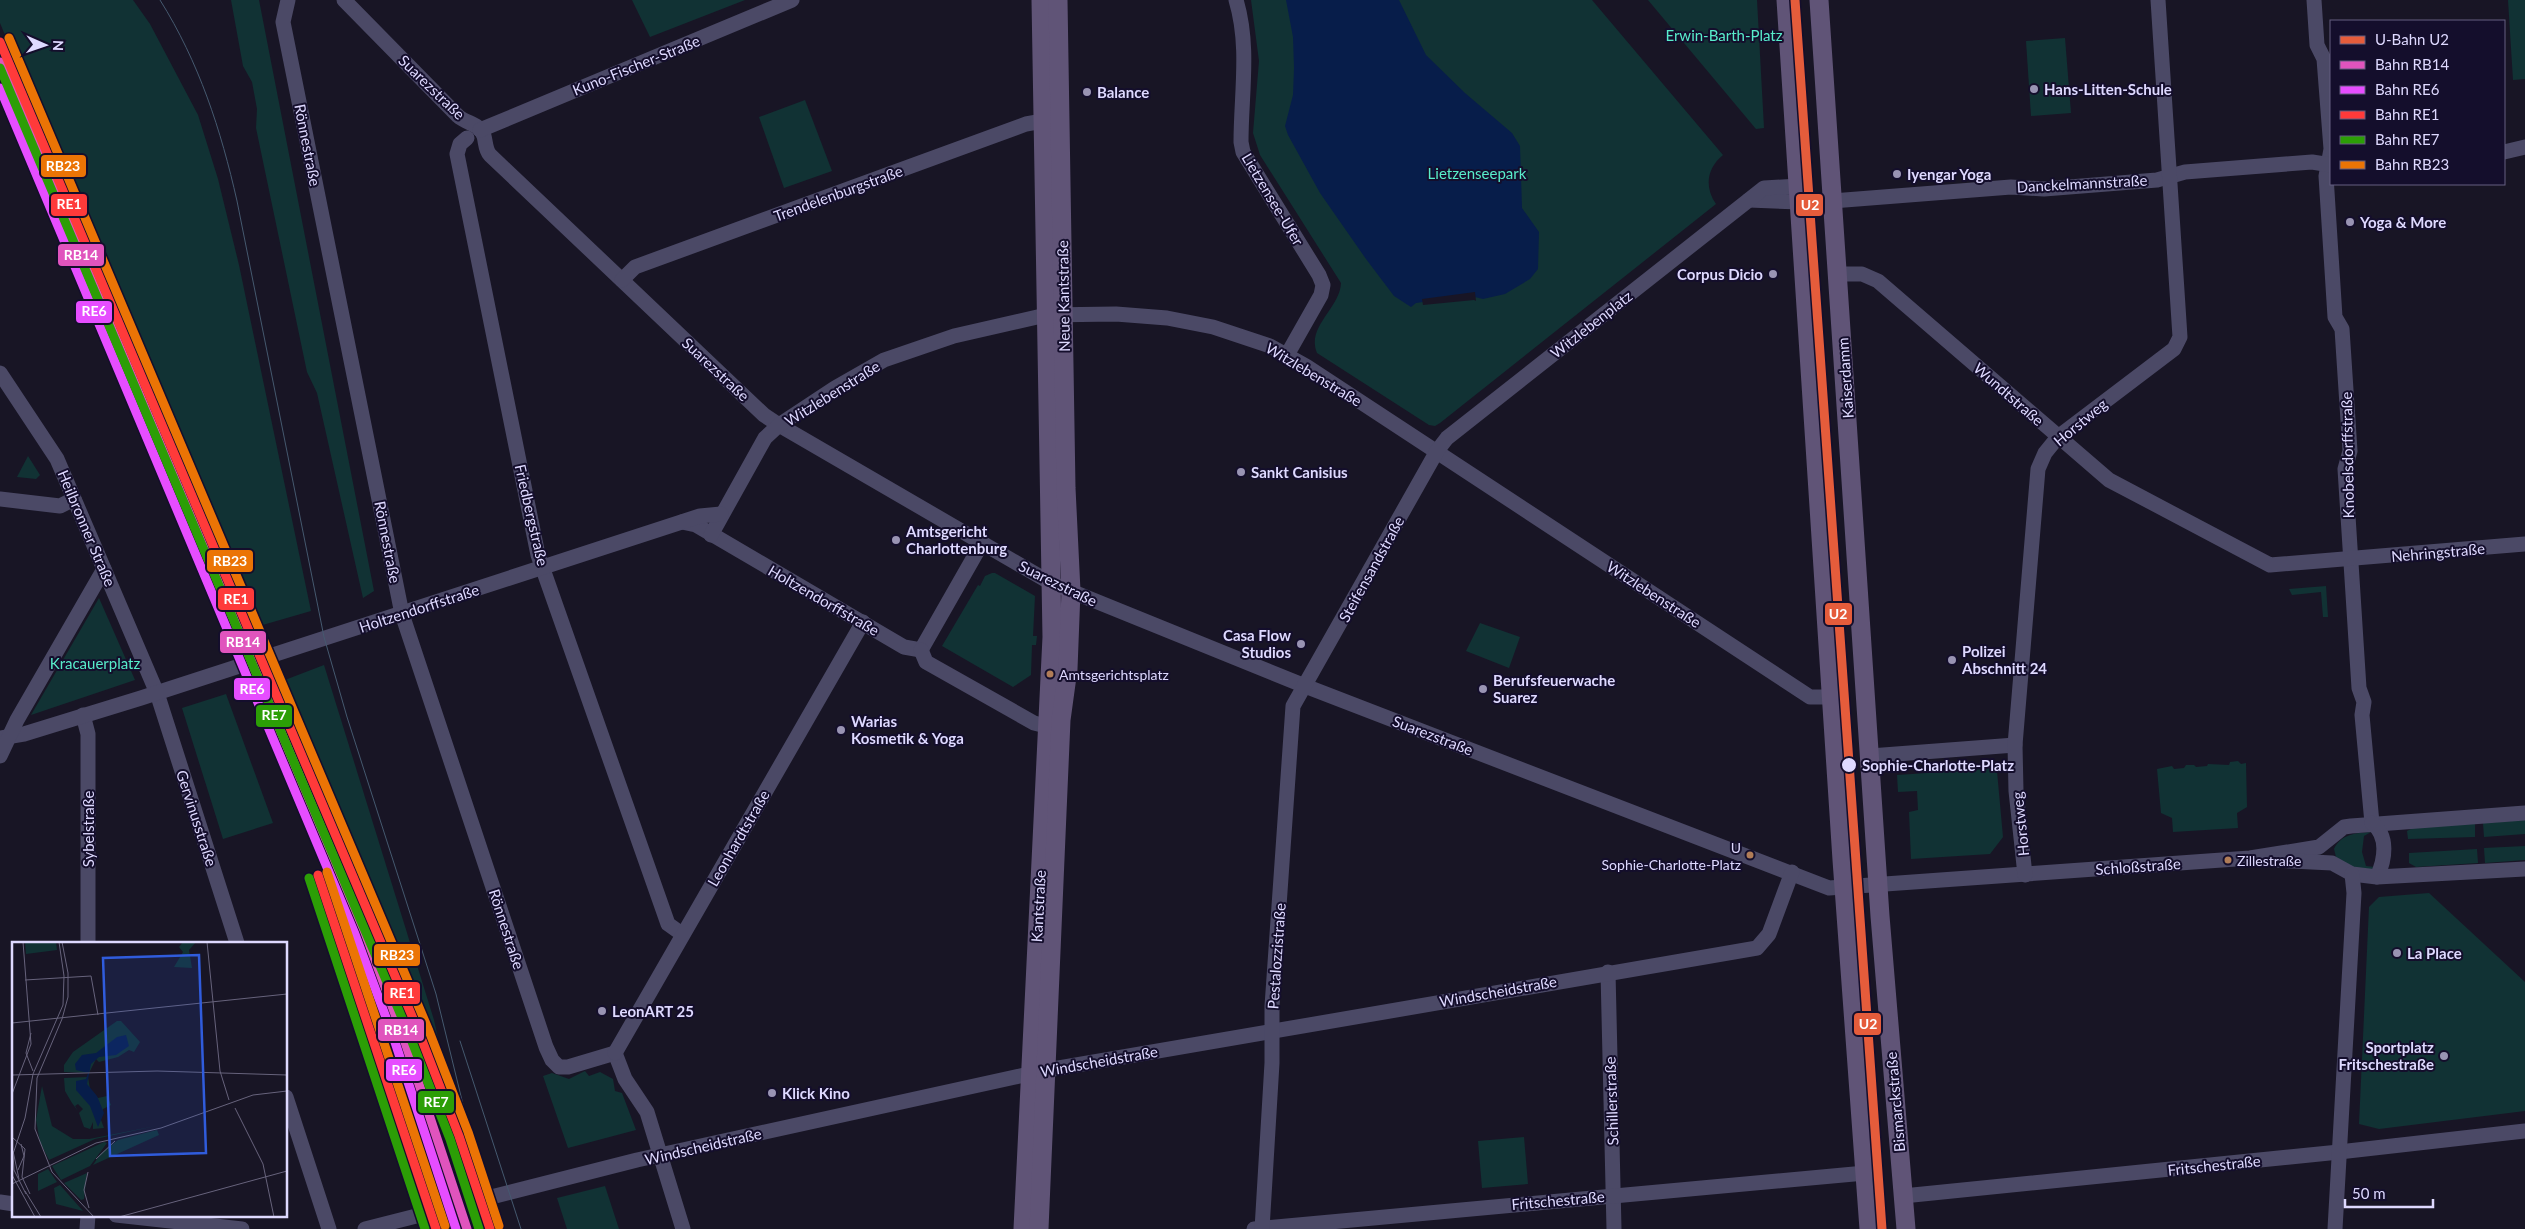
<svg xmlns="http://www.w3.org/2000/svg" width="2525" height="1229" font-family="Lato,sans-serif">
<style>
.green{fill:#113234}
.water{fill:#071d4a}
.pier{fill:#181525}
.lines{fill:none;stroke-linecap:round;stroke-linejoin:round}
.minor{stroke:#4b4966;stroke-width:15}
.major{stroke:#605477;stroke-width:19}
.tram{stroke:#45596f;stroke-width:1}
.rail-1-casing{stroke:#140e2c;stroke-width:12}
.rail-2-casing{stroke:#140e2c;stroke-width:12}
.rail-3-casing{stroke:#140e2c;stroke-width:12}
.rail-4-casing{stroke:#140e2c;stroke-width:12}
.rail-5-casing{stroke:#140e2c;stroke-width:12}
.rail-1{stroke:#e054bd;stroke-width:9}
.rail-2{stroke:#e64dff;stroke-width:9}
.rail-3{stroke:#ff3a3a;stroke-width:9}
.rail-4{stroke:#2c9e06;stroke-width:9}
.rail-5{stroke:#eb7405;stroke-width:9}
.metro-1-casing{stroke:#140e2c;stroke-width:12}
.metro-1{stroke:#e55c3b;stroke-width:9}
.poi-dot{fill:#9994b3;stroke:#140e2c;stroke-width:2}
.bus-dot{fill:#b07c57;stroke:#140e2c;stroke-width:2}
.stop-dot{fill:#ded9ff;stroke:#140e2c;stroke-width:2}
.labels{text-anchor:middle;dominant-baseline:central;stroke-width:4;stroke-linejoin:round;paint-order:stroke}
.bus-label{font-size:14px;fill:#ded9ff;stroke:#140e2c;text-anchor:start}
.park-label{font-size:15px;fill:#58ecca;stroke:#140e2c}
.street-label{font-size:15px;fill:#ded9ff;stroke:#140e2c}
.poi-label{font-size:15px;font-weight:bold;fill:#ded9ff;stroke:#140e2c;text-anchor:start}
.stop-label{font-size:15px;font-weight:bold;fill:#ded9ff;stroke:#140e2c;text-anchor:start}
.inset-road{fill:none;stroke:#67637c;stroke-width:1}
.view{fill:#305cdc;fill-opacity:0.15;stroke:#305cdc;stroke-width:2.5}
.inset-edge{fill:none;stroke:#ded9ff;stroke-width:2.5}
.line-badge{stroke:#140e2c;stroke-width:2}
.badge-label{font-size:14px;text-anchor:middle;font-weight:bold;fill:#fff}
</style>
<rect width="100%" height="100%" fill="#181525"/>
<g class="green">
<path d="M 0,0 L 133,0 L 150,24 L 198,115 L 218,179 L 239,265 L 311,611 L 252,628 L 0,23 Z"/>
<path d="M 231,0 L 259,0 L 374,591 L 363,598 L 317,393 L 307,372 L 256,128 L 257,109 L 252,82 L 243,66 Z"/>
<path d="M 632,0 L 745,0 L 650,37 Z"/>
<path d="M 1251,0 L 1592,0 L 1723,155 C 1707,168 1704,187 1716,204 L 1440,423 L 1435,426 L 1429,425 L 1317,353 C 1306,327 1340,308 1341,283 L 1260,155 L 1253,133 L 1259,61 Z"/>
<path d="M 1648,0 L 1757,0 L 1764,128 L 1756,129 Z"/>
<path d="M 2508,0 L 2525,0 L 2525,79 L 2513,80 Z"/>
<path d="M 2065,38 L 2071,113 L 2031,116 L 2026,41 Z"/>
<path d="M 805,100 L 832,171 L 784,188 L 759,117 Z"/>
<path d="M 28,456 L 40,475 L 36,479 L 17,477 Z"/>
<path d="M 992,573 L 995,573 L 1035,596 L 1033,636 L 1037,636 L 1036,645 L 1032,645 L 1031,675 L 1013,687 L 942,646 L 978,585 L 980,586 L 985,576 Z"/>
<path d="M 2326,586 L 2328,617 L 2323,617 L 2321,592 L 2292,595 L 2289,589 Z"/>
<path d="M 99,598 L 135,680 L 31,715 Z"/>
<path d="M 1480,623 L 1520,637 L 1509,668 L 1466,651 Z"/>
<path d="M 324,665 L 434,1020 L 450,1093 L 277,683 Z"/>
<path d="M 226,694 L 273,823 L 223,839 L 182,708 Z"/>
<path d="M 2238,761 L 2241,764 L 2246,763 L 2247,807 L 2237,813 L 2238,828 L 2173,832 L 2172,818 L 2161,813 L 2157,769 L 2172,766 L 2174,769 L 2184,768 L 2186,765 L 2194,765 L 2196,767 L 2207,766 L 2208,764 L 2229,765 L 2230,762 Z"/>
<path d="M 1990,765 L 1997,771 L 2003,837 L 1990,854 L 1911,859 L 1909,812 L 1918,810 L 1917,791 L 1898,792 L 1897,775 L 1986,769 Z"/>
<path d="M 2525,820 L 2525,834 L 2484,837 L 2483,823 Z"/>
<path d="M 2475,823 L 2475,837 L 2408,839 L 2407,831 L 2415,827 Z"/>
<path d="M 2371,832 L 2364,836 L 2362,852 L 2366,866 L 2375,867 C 2363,877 2346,863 2336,857 L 2334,849 C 2341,834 2356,833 2371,832 Z"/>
<path d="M 2525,846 L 2525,860 L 2485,863 L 2484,848 Z"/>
<path d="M 2477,849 L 2478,863 L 2416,867 L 2409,863 L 2409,853 Z"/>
<path d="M 2429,893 L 2525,982 L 2525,1111 L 2379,1129 L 2359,1124 L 2369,907 L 2379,897 Z"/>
<path d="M 585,1071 L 589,1076 L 600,1072 L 613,1079 L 615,1091 L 622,1093 L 636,1130 L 568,1148 L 543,1076 L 552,1073 L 569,1079 Z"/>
<path d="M 1524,1137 L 1528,1184 L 1482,1188 L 1478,1141 Z"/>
<path d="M 605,1186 L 619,1229 L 567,1229 L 557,1198 Z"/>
</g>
<path class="water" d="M 1286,0 L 1399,0 L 1426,55 L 1465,93 L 1512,133 L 1520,146 L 1522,208 L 1539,232 L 1538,269 L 1530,279 L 1505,294 L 1483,299 L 1475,297 L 1423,302 L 1416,303 L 1411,307 L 1394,296 L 1366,259 L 1320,193 L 1288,135 L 1285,126 L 1293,95 L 1294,68 L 1293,37 Z"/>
<path class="pier" d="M 1475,292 L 1476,301 L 1474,300 L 1423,305 L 1422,299 Z"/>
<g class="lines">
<g class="minor">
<path d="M 288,0 L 283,22 L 402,614 L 546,1047 L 552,1060 L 559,1067 L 568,1067 L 615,1053 L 625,1079 L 647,1112 L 683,1229"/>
<path d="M 344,0 L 458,116 C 467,124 479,123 484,136 C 486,143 485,149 490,155 L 764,415 L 779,425 L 1051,583 L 1305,686 L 1829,888 L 2250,858 L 2319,847 L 2344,827 L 2351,826 L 2525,813"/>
<path d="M 1236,0 C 1250,46 1241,95 1241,142 L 1243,152 L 1319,275 L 1323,285 L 1321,295 L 1287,355"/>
<path d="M 2314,0 L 2317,45 L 2324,59 L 2331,149 L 2326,176 L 2335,317 L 2342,329 L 2350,451 L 2345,469 L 2359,688 L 2364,702 L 2362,715 L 2372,823"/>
<path d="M 480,130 L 792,0"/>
<path d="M 467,138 L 460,144 L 457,154 L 538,555 L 668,924 L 682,934"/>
<path d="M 2504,152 L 2525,147"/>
<path d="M 1749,200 L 1800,202"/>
<path d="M 1832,201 L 2011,187 L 2044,189 L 2157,180 L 2185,172 L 2312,162 L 2331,165"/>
<path d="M 1838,274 L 1862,274 L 1878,281 L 2109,480 L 2270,565 L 2525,544"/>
<path d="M 622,280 L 635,267 L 1026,124 L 1054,119"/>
<path d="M 0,373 L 57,459 L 157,693 L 237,943"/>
<path d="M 0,499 L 60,506 L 74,499"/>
<path d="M 682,522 L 696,525 L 904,647 L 921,650 L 982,543"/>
<path d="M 711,535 L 765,438 L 779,425 L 835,388 L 884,360 L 954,336 L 1046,315 L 1116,314 L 1167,318 L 1213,327 L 1270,346 L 1306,366 L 1810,697 L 1831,697"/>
<path d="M 921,650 L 926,662 L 1034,723 L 1046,726"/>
<path d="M 83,715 L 88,734 L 88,943"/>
<path d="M 0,738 L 24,734 L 141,698 L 700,516 L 721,514"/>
<path d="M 0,756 L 17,720 L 104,569"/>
<path d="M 1870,756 L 2015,745"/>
<path d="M 2372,823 C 2389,836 2385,860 2377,877"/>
<path d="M 2274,860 L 2332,863 L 2352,874 L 2377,877 L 2525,869"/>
<path d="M 2025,875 L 2016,791 L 2015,745 L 2038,469 L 2045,453 L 2058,437 L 2174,349 L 2180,337 L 2158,0"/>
<path d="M 1608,972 L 1614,1229"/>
<path d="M 615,1053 L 863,622"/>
<path d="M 286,1097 L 329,1229"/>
<path d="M 1903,1196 L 2339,1152 L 2525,1131"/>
<path d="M 0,1202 L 14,1204"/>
<path d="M 116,1215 L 242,1229"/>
<path d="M 87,1229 L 88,1215"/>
<path d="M 365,1229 L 637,1160 L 1047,1070 L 1757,948 L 1769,934 L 1792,872"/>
<path d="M 1254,1229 L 1865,1173"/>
<path d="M 1262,1229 L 1272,1063 L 1272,1006 L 1293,706 L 1437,451 L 1447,438 L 1764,188 L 1799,186"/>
<path d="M 2335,1229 L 2354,893 L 2352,874"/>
</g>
<g class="major">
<path d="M 1786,0 L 1842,860 L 1869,1229"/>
<path d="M 1819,0 L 1880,916 L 1906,1229"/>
<path d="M 1023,1229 L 1052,637 L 1041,0"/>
<path d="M 1039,1229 L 1061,720 L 1068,669 L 1071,591 L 1066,488 L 1058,0"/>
</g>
<g class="tram">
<path d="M 160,0 C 199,62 221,130 237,201 L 324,637 L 347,717 L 436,994 L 470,1133 L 498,1229"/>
<path d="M 460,1041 L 521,1229"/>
</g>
<g class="rail-1-casing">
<path id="rail-1" d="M 0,62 L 364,930 L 403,1036 L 467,1229"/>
</g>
<g class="rail-2-casing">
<path id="rail-2" d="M 0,88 L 355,934 L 394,1039 L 456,1229"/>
</g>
<g class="rail-3-casing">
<g id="rail-3">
<path d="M 0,42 L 420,1035 L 459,1136 L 490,1229"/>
<path d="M 318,875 L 436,1229"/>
</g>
</g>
<g class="rail-4-casing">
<g id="rail-4">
<path d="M 0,68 L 411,1039 L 450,1139 L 479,1229"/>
<path d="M 309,878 L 425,1229"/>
</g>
</g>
<g class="rail-5-casing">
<g id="rail-5">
<path d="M 9,38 L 429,1031 L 468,1132 L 499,1226"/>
<path d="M 327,872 L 445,1226"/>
</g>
</g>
<use href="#rail-1" class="rail-1"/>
<use href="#rail-2" class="rail-2"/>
<use href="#rail-3" class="rail-3"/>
<use href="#rail-4" class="rail-4"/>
<use href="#rail-5" class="rail-5"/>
<g class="metro-1-casing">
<path id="metro-1" d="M 1795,0 L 1882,1229"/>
</g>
<use href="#metro-1" class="metro-1"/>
</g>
<g class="poi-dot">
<circle cx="2034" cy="89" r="5"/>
<circle cx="1087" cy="92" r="5"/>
<circle cx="1897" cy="174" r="5"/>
<circle cx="2350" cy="222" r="5"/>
<circle cx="1773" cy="274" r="5"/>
<circle cx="1241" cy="472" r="5"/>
<circle cx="896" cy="540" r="5"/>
<circle cx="1301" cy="644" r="5"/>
<circle cx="1952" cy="660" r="5"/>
<circle cx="1483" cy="689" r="5"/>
<circle cx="841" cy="730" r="5"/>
<circle cx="2397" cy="953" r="5"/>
<circle cx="602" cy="1011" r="5"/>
<circle cx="2444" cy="1056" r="5"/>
<circle cx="772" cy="1093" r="5"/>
</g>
<g class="bus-dot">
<circle cx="1050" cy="674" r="4.5"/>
<circle cx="1750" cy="855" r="4.5"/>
<circle cx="2228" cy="860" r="4.5"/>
</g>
<circle class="stop-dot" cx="1849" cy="765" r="8"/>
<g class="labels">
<g class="bus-label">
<text x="1059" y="674">Amtsgerichtsplatz</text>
<text x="1741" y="847" text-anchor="end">U<tspan x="1741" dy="17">Sophie-Charlotte-Platz</tspan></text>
<text x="2237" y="860">Zillestraße</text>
</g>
<g class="park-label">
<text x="1724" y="35">Erwin-Barth-Platz</text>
<text x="1477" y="173">Lietzenseepark</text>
<text x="95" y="663">Kracauerplatz</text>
</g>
<g class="street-label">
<text transform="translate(636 65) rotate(-22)">Kuno-Fischer-Straße</text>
<text transform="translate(432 87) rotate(44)">Suarezstraße</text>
<text transform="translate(308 145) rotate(79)">Rönnestraße</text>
<text transform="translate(2082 183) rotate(-3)">Danckelmannstraße</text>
<text transform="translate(838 193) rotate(-20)">Trendelenburgstraße</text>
<text transform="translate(1273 199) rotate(59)">Lietzensee-Ufer</text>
<text transform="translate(1063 296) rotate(-91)">Neue Kantstraße</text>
<text transform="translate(1591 324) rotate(-38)">Witzlebenplatz</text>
<text transform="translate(716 369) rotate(43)">Suarezstraße</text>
<text transform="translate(1314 374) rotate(31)">Witzlebenstraße</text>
<text transform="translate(1845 378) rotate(-94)">Kaiserdamm</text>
<text transform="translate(832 393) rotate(-32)">Witzlebenstraße</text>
<text transform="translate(2009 394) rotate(41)">Wundtstraße</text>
<text transform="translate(2080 422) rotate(-40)">Horstweg</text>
<text transform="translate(2347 455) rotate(-91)">Knobelsdorffstraße</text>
<text transform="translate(532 515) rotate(77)">Friedbergstraße</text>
<text transform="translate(87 528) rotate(67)">Heilbronner Straße</text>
<text transform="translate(388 542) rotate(79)">Rönnestraße</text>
<text transform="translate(2438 552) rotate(-5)">Nehringstraße</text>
<text transform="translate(1371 569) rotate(-61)">Steifensandstraße</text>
<text transform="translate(1058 583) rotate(26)">Suarezstraße</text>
<text transform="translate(1654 594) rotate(33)">Witzlebenstraße</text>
<text transform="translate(824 600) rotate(30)">Holtzendorffstraße</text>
<text transform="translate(419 608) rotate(-18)">Holtzendorffstraße</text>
<text transform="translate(1433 735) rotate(21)">Suarezstraße</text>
<text transform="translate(197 818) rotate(72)">Gervinusstraße</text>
<text transform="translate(2020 824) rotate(-96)">Horstweg</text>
<text transform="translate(88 829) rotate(-90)">Sybelstraße</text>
<text transform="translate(738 838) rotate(-60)">Leonhardtstraße</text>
<text transform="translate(2138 866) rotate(-4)">Schloßstraße</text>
<text transform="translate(1038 906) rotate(-87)">Kantstraße</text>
<text transform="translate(507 929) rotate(72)">Rönnestraße</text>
<text transform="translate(1276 956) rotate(-86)">Pestalozzistraße</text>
<text transform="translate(1498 991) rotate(-10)">Windscheidstraße</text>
<text transform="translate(1099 1061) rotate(-10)">Windscheidstraße</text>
<text transform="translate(1611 1101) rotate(-92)">Schillerstraße</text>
<text transform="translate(1895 1102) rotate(-95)">Bismarckstraße</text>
<text transform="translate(703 1146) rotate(-13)">Windscheidstraße</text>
<text transform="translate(2214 1165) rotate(-6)">Fritschestraße</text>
<text transform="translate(1558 1200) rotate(-5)">Fritschestraße</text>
</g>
<g class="poi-label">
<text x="2044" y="89">Hans-Litten-Schule</text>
<text x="1097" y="92">Balance</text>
<text x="1907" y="174">Iyengar Yoga</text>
<text x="2360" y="222">Yoga &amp; More</text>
<text x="1763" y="274" text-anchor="end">Corpus Dicio</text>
<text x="1251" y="472">Sankt Canisius</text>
<text x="906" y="531">Amtsgericht<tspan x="906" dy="17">Charlottenburg</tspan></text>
<text x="1291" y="635" text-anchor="end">Casa Flow<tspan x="1291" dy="17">Studios</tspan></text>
<text x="1962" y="651">Polizei<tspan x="1962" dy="17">Abschnitt 24</tspan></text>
<text x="1493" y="680">Berufsfeuerwache<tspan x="1493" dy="17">Suarez</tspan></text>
<text x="851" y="721">Warias<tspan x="851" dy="17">Kosmetik &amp; Yoga</tspan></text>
<text x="2407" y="953">La Place</text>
<text x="612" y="1011">LeonART 25</text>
<text x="2434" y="1047" text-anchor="end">Sportplatz<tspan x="2434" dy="17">Fritschestraße</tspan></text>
<text x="782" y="1093">Klick Kino</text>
</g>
<g class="stop-label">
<text x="1862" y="765">Sophie-Charlotte-Platz</text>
</g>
</g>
<g transform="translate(12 942)">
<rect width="275" height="275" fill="#181525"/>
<path d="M 13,0 L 44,0 L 45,8 L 14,12 ZM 171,0 L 184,0 L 177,8 L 180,26 L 162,25 L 171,10 L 167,5 ZM 105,79 L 109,79 L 128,100 L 122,110 L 117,108 L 106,115 L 87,120 L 84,117 L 77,131 L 52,130 L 52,123 L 61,110 ZM 76,135 L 78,147 L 86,156 L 95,154 L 99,163 L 91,167 L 89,178 L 92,186 L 81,187 L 81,180 L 78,187 L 72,185 L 67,171 L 71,167 L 66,162 L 63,164 L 66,169 L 60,161 L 53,149 L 52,136 ZM 30,144 L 40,184 L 61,197 L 77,197 L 144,184 L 83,197 L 37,218 L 28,200 L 24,178 ZM 145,188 L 147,193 L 81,223 L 89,211 L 106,198 ZM 92,200 L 95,201 L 78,224 L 49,238 L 40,224 ZM 36,227 L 45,240 L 26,249 L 26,232 ZM 75,231 L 72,257 L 69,258 L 52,241 ZM 48,243 L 71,269 L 44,262 L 42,246 Z" fill="#113234"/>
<path d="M 114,93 L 117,104 L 104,113 L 87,115 L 79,122 L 75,142 L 85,154 L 92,171 L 86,185 L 78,164 L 64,148 L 64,139 L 74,137 L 76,131 L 64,128 L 63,122 L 70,113 L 84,111 L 105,95 Z" fill="#071d4a"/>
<path class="inset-road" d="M 50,0 L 56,31 L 56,55 L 50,77 L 25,136 L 23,187 L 40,230 L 82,275M 195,0 L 208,129 L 217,158M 13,38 L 79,34 L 86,73M 0,81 L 275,52M 19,91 L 14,111 L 21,129M 0,133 L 145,129 L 275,133M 0,152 L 19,102 L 11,0M 223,166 L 251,222 L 262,275M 0,195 L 13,207 L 10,235 L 18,252M 1,209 L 7,237M 84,217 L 103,199M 6,228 L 12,214 L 9,202M 76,230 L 72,248 L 77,266M 0,233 L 23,275M 0,242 L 84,201 L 149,186 L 241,153 L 275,149M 13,249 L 29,275M 14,252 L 2,228 L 1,212 L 13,176 L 21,132 L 51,63 L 52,34 L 47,0M 107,275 L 275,229"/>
<path class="view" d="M 187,13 L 194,211 L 98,214 L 91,16 Z"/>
<rect width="275" height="275" class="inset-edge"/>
</g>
<g class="line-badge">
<rect x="40" y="154" width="47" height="24" rx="5" fill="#eb7405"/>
<rect x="50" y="193" width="38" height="24" rx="5" fill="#ff3a3a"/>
<rect x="1795" y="193" width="29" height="24" rx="5" fill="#e55c3b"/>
<rect x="57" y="243" width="48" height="24" rx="5" fill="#e054bd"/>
<rect x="75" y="300" width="38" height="24" rx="5" fill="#e64dff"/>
<rect x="206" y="549" width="48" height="24" rx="5" fill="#eb7405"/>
<rect x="217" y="587" width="38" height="24" rx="5" fill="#ff3a3a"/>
<rect x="1824" y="602" width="29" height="24" rx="5" fill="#e55c3b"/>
<rect x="219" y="630" width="48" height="24" rx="5" fill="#e054bd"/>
<rect x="233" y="677" width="38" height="24" rx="5" fill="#e64dff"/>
<rect x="255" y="704" width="38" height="24" rx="5" fill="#2c9e06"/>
<rect x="373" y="943" width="48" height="24" rx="5" fill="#eb7405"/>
<rect x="383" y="981" width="38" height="24" rx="5" fill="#ff3a3a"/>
<rect x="1853" y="1012" width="29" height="24" rx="5" fill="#e55c3b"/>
<rect x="377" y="1018" width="48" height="24" rx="5" fill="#e054bd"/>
<rect x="385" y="1058" width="38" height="24" rx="5" fill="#e64dff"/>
<rect x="417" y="1090" width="38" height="24" rx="5" fill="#2c9e06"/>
</g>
<g class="badge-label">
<text x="63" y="171">RB23</text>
<text x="69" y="209">RE1</text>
<text x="1810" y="210">U2</text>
<text x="81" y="260">RB14</text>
<text x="94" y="316">RE6</text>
<text x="230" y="566">RB23</text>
<text x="236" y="604">RE1</text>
<text x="1838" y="619">U2</text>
<text x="243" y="647">RB14</text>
<text x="252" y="694">RE6</text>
<text x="274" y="720">RE7</text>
<text x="397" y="960">RB23</text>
<text x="402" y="998">RE1</text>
<text x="1868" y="1029">U2</text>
<text x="401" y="1035">RB14</text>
<text x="404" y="1075">RE6</text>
<text x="436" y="1107">RE7</text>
</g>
<rect x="2330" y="20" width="175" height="165" fill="#140e2c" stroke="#655f80"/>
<rect x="2340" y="36" width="25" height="8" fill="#e55c3b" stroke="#655f80"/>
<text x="2375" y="45" font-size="15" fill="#ded9ff">U-Bahn U2</text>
<rect x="2340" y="61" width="25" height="8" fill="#e054bd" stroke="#655f80"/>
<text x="2375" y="70" font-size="15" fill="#ded9ff">Bahn RB14</text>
<rect x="2340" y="86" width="25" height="8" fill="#e64dff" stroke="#655f80"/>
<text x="2375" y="95" font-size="15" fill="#ded9ff">Bahn RE6</text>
<rect x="2340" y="111" width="25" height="8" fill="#ff3a3a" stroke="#655f80"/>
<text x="2375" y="120" font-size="15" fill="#ded9ff">Bahn RE1</text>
<rect x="2340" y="136" width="25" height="8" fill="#2c9e06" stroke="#655f80"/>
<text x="2375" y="145" font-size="15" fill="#ded9ff">Bahn RE7</text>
<rect x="2340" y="161" width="25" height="8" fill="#eb7405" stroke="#655f80"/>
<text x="2375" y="170" font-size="15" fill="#ded9ff">Bahn RB23</text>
<g transform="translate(45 45) rotate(92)" stroke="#140e2c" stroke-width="4" paint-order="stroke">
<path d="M0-4L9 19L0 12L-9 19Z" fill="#ded9ff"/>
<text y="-8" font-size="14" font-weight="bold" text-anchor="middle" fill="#ded9ff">N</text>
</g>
<path d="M2345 1199v8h88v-8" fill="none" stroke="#ded9ff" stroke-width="2.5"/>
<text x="2352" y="1199" font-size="15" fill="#ded9ff" stroke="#140e2c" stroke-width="4" paint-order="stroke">50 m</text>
</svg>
